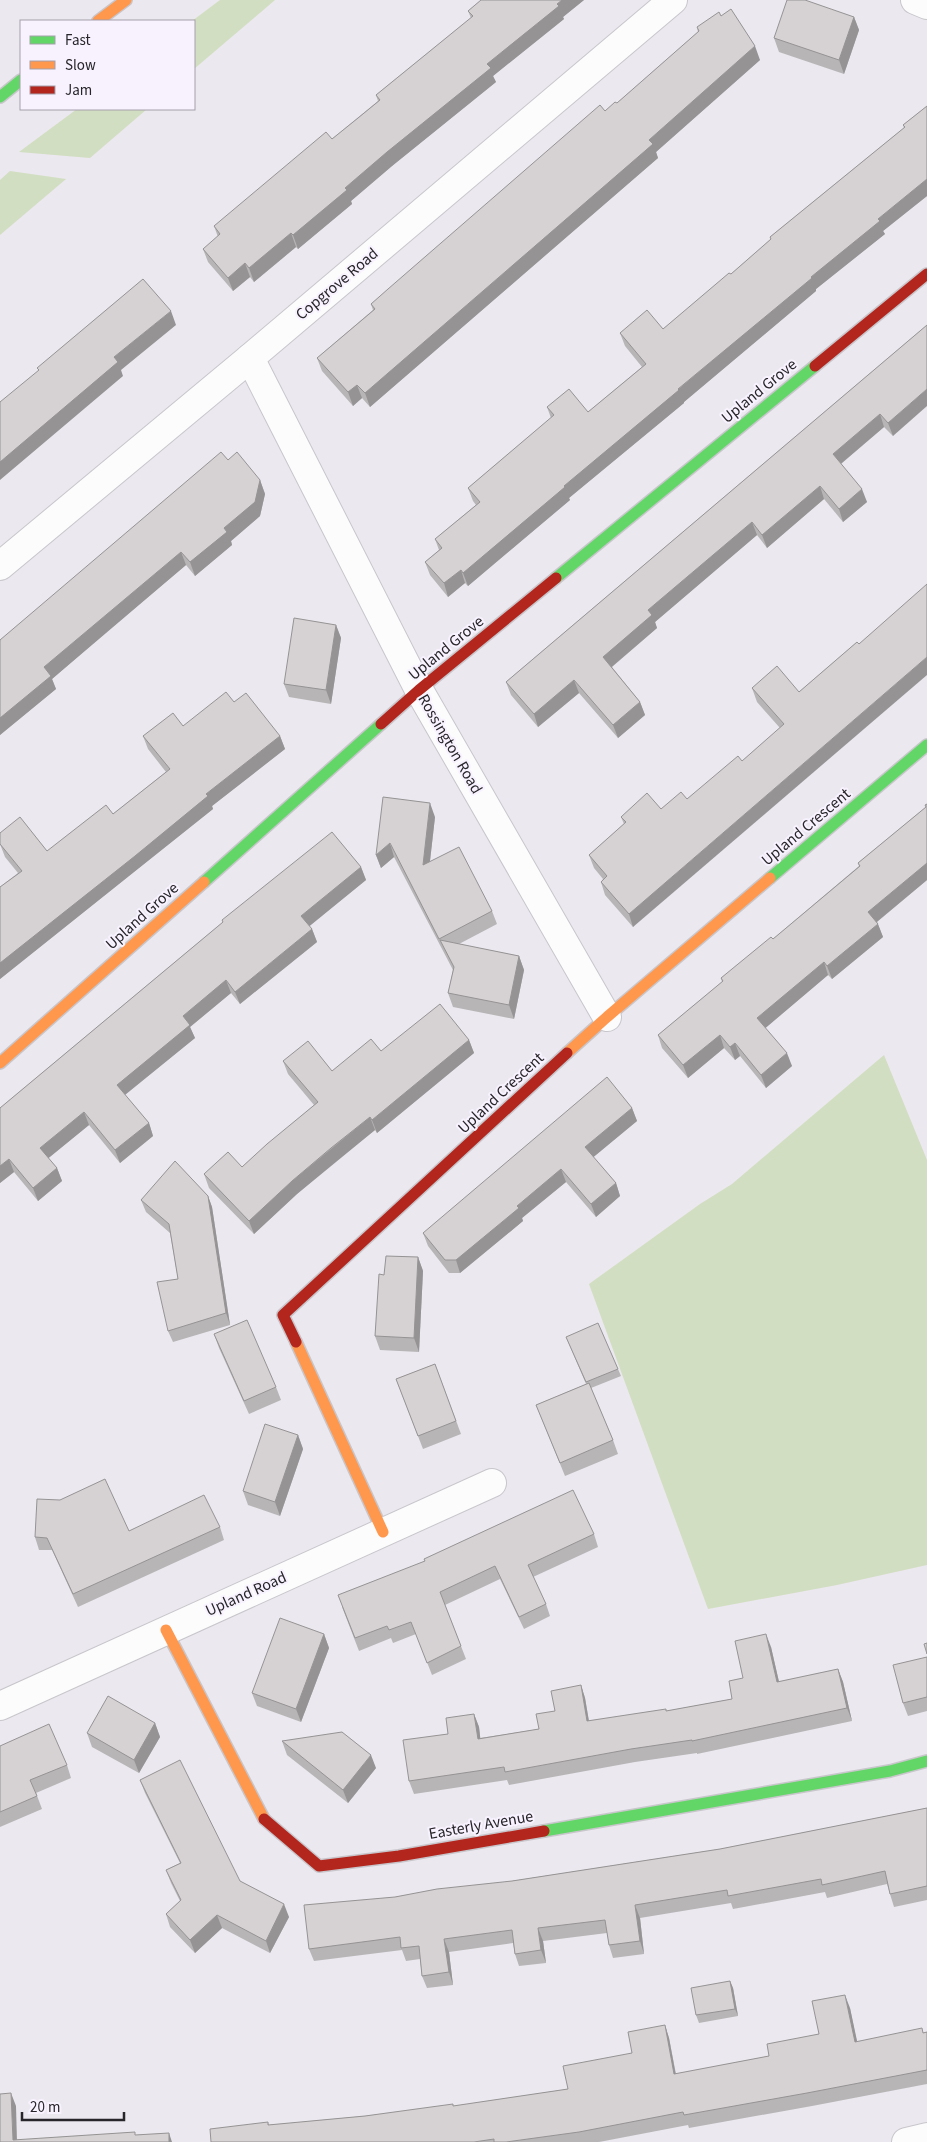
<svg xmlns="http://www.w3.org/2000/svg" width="927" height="2142" font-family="'Source Sans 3',sans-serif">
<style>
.green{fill:#d2dec1}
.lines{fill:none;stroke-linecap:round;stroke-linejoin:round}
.street-casing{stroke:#c8c6cb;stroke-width:30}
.fast-casing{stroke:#c8c6cb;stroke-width:14}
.slow-casing{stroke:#c8c6cb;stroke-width:14}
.jam-casing{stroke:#c8c6cb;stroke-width:14}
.street{stroke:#fcfcfd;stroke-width:28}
.fast{stroke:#63d668;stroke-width:11}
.slow{stroke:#ff974d;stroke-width:11}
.jam{stroke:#b3261e;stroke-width:11}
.wall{fill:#b8b5b6}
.shaded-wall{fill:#969394}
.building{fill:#d6d2d4;stroke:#969394}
.labels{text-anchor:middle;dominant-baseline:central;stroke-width:4;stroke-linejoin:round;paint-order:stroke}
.street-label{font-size:16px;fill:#272529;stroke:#f8f2ff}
</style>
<rect width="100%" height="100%" fill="#ebe8ef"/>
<g class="green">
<path d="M 220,0 L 275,0 L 194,69 L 194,21 L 192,21 Z"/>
<path d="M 77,109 L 147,109 L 90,158 L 19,152 Z"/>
<path d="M 10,171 L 66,179 L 0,235 L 0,180 Z"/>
<path d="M 884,1055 L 927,1160 L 927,1565 L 837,1585 L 708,1609 L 589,1284 L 700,1204 L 732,1184 Z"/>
</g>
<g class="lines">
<g class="street-casing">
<g id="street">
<path d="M 915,0 L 927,5"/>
<path d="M 250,358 L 419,690 L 607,1017"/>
<path d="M 0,566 L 250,358 L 673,0"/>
<path d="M 0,1706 L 492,1483"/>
<path d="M 906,2142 L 927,2137"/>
</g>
</g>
<g class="fast-casing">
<g id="fast">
<path d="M 0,97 L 21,80"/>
<path d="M 556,578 L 815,366"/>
<path d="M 770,878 L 927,745"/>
<path d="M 204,882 L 381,724"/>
<path d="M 544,1831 L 890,1771 L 927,1761"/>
</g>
</g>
<g class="slow-casing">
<g id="slow">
<path d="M 98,21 L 126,0"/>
<path d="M 567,1053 L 607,1017 L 770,878"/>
<path d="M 0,1063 L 204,882"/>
<path d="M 296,1342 L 383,1532"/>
<path d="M 166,1630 L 264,1819"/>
</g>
</g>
<g class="jam-casing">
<g id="jam">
<path d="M 815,366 L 927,274"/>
<path d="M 381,724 L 419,690 L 556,578"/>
<path d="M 296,1342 L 283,1315 L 567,1053"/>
<path d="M 264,1819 L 319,1866 L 399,1856 L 544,1831"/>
</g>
</g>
<use href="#street" class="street"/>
<use href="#fast" class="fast"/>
<use href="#slow" class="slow"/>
<use href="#jam" class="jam"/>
</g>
<g class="wall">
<path d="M 481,0 L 584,0 L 563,17 L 564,19 L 493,76 L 496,82 L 392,166 L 351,201 L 352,204 L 298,249 L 296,247 L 254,282 L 250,277 L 233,291 L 208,262 L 203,249 L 218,237 L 214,226 L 332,139 L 378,101 L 376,95 L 471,18 L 468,11 Z"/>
<path d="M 721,16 L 760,60 L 656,152 L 658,158 L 370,407 L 362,398 L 353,406 L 322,371 L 317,358 L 373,310 L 371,304 L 605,111 L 617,103 L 698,32 L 697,27 Z"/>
<path d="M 854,17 L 859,30 L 844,74 L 779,52 L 774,38 Z"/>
<path d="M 927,106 L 927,196 L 883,231 L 885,234 L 816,289 L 816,291 L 684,402 L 684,403 L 569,498 L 570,500 L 468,586 L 465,583 L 448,597 L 430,575 L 425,562 L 439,550 L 435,539 L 476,505 L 473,501 L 468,488 L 551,418 L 547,407 L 588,412 L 642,367 L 625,346 L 620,333 L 663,329 L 731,274 L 771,239 L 770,237 L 904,128 L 903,125 Z"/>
<path d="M 927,325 L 893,436 L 884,427 L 841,464 L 867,502 L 843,522 L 824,499 L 767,548 L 757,535 L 655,622 L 657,628 L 612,667 L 640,702 L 645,715 L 618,738 L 579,693 L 538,727 L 511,695 L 506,682 Z"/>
<path d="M 228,460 L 260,480 L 265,494 L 260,516 L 231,541 L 232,545 L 195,576 L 186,565 L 105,633 L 52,679 L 56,689 L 0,735 L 0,640 Z"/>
<path d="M 336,625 L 341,638 L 331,704 L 289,697 L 284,684 Z"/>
<path d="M 857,642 L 633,927 L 605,895 L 601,882 L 603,879 L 594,868 L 589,855 L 624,824 L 621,817 L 661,809 L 687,799 L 742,761 L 780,728 L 757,702 L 752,688 L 799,692 Z"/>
<path d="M 234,702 L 280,736 L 285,749 L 212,806 L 213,809 L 139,868 L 0,979 L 0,887 L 18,873 L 5,857 L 0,844 L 47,851 L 113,814 L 166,772 L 148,749 L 143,736 L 183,726 Z"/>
<path d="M 927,804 L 927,880 L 877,922 L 883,937 L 832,979 L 828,975 L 765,1028 L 792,1066 L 766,1088 L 740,1056 L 735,1060 L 724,1048 L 688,1078 L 662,1048 L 658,1035 L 722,982 L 721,978 L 773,939 L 859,866 L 858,863 L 926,807 L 925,805 Z"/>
<path d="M 435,817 L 430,861 L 492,911 L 497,924 L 459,944 L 519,956 L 524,970 L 514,1019 L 453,1007 L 448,993 L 453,970 L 394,857 L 381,868 L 376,855 Z"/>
<path d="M 361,867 L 366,880 L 309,926 L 312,929 L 317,942 L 240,1004 L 231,993 L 190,1027 L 195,1038 L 125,1095 L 149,1123 L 153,1136 L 120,1163 L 89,1125 L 48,1158 L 57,1168 L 62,1181 L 38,1201 L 14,1172 L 0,1183 L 0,1108 L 223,922 L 222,920 Z"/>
<path d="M 469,1040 L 474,1053 L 377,1133 L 375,1130 L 336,1161 L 297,1194 L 254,1234 L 209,1188 L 204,1174 L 242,1167 L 314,1105 L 288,1074 L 283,1061 L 332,1071 L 381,1051 Z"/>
<path d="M 632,1108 L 637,1121 L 593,1157 L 616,1183 L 620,1196 L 596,1217 L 566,1182 L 522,1218 L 523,1221 L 460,1273 L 449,1273 L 428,1246 L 423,1233 Z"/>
<path d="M 208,1196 L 212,1207 L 230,1325 L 173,1342 L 168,1331 L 178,1279 L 170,1233 L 146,1212 L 141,1200 Z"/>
<path d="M 418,1257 L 423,1271 L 419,1352 L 380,1350 L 375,1336 L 384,1275 Z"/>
<path d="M 214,1334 L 276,1387 L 281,1400 L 249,1414 L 219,1348 Z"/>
<path d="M 566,1337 L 618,1369 L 621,1376 L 591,1388 L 613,1440 L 618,1454 L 565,1476 L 536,1405 L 586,1384 Z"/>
<path d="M 435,1364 L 461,1434 L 423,1449 L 396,1379 Z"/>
<path d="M 298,1435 L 303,1449 L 280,1516 L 248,1505 L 243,1491 Z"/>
<path d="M 220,1527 L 224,1540 L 78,1607 L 52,1550 L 39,1550 L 35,1537 L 129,1531 Z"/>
<path d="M 594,1534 L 598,1547 L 533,1577 L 546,1604 L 550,1616 L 524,1629 L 500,1579 L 445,1605 L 466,1659 L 432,1675 L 416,1634 L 393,1643 L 391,1638 L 359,1651 L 342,1607 Z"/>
<path d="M 324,1634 L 329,1648 L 301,1722 L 257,1706 L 252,1693 Z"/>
<path d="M 771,1647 L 779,1682 L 838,1669 L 843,1682 L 852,1721 L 697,1754 L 697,1753 L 635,1762 L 509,1785 L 507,1780 L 414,1794 L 409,1781 L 448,1734 L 474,1714 L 479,1727 L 480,1738 L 539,1729 L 555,1711 L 581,1685 L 585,1698 L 589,1721 L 666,1711 L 732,1699 L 743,1678 Z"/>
<path d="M 927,1657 L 927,1711 L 908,1716 L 903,1703 Z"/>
<path d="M 155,1723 L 160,1737 L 139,1773 L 92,1747 L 87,1733 Z"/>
<path d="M 282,1741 L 376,1768 L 348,1803 L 287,1755 Z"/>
<path d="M 0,1746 L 67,1765 L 71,1778 L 36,1793 L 42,1809 L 0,1827 Z"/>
<path d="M 140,1780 L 240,1881 L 289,1917 L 270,1953 L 222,1928 L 195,1953 L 170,1927 L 166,1914 L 180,1901 L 171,1883 L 166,1870 L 180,1863 L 145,1793 Z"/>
<path d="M 927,1808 L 927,1900 L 894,1907 L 890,1894 L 887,1884 L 827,1898 L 825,1892 L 733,1909 L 731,1903 L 640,1918 L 644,1954 L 613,1958 L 609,1945 L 607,1933 L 543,1941 L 546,1963 L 519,1966 L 515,1954 L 513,1943 L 449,1952 L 453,1985 L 427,1988 L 422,1976 L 420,1959 L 406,1961 L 402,1950 L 314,1961 L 309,1949 L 395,1897 L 512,1881 L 720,1849 Z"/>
<path d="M 730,1981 L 733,1988 L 738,2016 L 699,2023 L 696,2015 Z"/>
<path d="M 850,2008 L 857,2042 L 927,2032 L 927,2084 L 812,2106 L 689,2128 L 688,2125 L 599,2142 L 211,2142 L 268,2122 L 269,2125 L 365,2116 L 454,2106 L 568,2089 L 632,2053 L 665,2025 L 669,2038 L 676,2074 L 769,2056 L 819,2034 Z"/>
</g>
<g class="shaded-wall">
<path d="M 562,0 L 584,0 L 563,17 L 564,19 L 493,76 L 496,82 L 392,166 L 351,201 L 352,204 L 298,249 L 293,235 L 345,188 L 487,64 Z"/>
<path d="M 854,17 L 859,30 L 844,74 L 839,60 Z"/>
<path d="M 755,46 L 760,60 L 656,152 L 658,158 L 370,407 L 365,393 L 649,140 Z"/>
<path d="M 927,179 L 927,196 L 883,231 L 885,234 L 816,289 L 816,291 L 684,402 L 684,403 L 569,498 L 570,500 L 468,586 L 463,573 L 564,486 L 811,277 L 878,219 Z"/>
<path d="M 291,233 L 296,247 L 254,282 L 249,268 Z"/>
<path d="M 245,263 L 250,277 L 233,291 L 228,278 Z"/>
<path d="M 171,311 L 176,325 L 121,370 L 123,376 L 0,480 L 0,462 L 114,357 Z"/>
<path d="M 357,385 L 362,398 L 353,406 L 348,392 Z"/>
<path d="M 927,389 L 927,406 L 893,436 L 888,423 Z"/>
<path d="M 880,414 L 884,427 L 837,467 L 833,454 Z"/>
<path d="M 260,480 L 265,494 L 260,516 L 231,541 L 232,545 L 195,576 L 190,562 L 224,528 Z"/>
<path d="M 820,486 L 824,499 L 767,548 L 762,535 Z"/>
<path d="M 862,489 L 867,502 L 843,522 L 839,509 Z"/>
<path d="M 752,522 L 757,535 L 655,622 L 657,628 L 608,670 L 603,657 L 648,610 Z"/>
<path d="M 181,552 L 186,565 L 52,679 L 56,689 L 0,735 L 0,718 L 44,667 Z"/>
<path d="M 461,570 L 465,583 L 448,597 L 444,583 Z"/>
<path d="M 336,625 L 341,638 L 331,704 L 326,690 Z"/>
<path d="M 927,657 L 927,675 L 633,927 L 629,914 Z"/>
<path d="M 574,680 L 579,693 L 538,727 L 534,714 Z"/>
<path d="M 640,702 L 645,715 L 618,738 L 613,725 Z"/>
<path d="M 280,736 L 285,749 L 212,806 L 213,809 L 139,868 L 0,979 L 0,963 L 206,794 Z"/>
<path d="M 430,803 L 435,817 L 428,878 L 423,865 Z"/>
<path d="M 390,843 L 394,857 L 381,868 L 376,855 Z"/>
<path d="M 927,863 L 927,880 L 873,925 L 868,912 Z"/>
<path d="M 361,867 L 366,880 L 306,929 L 301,916 Z"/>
<path d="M 878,924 L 883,937 L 832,979 L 827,966 Z"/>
<path d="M 312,929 L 317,942 L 240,1004 L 235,992 Z"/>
<path d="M 519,956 L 524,970 L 514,1019 L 509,1005 Z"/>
<path d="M 824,962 L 828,975 L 762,1031 L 757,1018 Z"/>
<path d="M 226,980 L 231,993 L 190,1027 L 195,1038 L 121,1098 L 117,1085 L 183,1016 Z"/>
<path d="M 720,1035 L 724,1048 L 688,1078 L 683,1065 Z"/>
<path d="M 469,1040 L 474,1053 L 377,1133 L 372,1120 Z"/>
<path d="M 735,1043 L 740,1056 L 735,1060 L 730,1047 Z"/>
<path d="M 787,1053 L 792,1066 L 766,1088 L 761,1075 Z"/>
<path d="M 632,1108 L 637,1121 L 590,1160 L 585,1147 Z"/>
<path d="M 84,1112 L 89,1125 L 45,1161 L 40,1148 Z"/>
<path d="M 370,1117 L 375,1130 L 297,1194 L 254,1234 L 249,1221 L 292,1181 Z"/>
<path d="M 149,1123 L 153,1136 L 120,1163 L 115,1150 Z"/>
<path d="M 9,1159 L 14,1172 L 0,1183 L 0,1166 Z"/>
<path d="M 57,1168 L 62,1181 L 38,1201 L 33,1188 Z"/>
<path d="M 561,1169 L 566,1182 L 522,1218 L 523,1221 L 460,1273 L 456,1260 L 517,1206 Z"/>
<path d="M 616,1183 L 620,1196 L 596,1217 L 591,1204 Z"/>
<path d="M 208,1196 L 212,1207 L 230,1325 L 226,1313 Z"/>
<path d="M 418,1257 L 423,1271 L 419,1352 L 414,1338 Z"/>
<path d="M 298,1435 L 303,1449 L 280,1516 L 275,1502 Z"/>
<path d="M 324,1634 L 329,1648 L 301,1722 L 296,1709 Z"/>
<path d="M 766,1634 L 771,1647 L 782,1695 L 777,1682 Z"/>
<path d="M 838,1669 L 843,1682 L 852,1721 L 847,1708 Z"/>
<path d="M 581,1685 L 585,1698 L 591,1734 L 587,1721 Z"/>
<path d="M 474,1714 L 479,1727 L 482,1752 L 478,1739 Z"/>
<path d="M 155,1723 L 160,1737 L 139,1773 L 134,1760 Z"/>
<path d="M 371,1755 L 376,1768 L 348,1803 L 343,1790 Z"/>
<path d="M 284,1904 L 289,1917 L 270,1953 L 266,1941 Z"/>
<path d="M 635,1905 L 640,1918 L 644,1954 L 640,1941 Z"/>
<path d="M 217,1915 L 222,1928 L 195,1953 L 190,1940 Z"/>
<path d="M 538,1928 L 543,1941 L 546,1963 L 541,1950 Z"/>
<path d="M 444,1939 L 449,1952 L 453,1985 L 449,1972 Z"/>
<path d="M 730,1981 L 733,1988 L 738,2016 L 735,2009 Z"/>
<path d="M 845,1995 L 850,2008 L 860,2055 L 855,2042 Z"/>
<path d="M 665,2025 L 669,2038 L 678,2087 L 674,2074 Z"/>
<path d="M 11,2093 L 16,2106 L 17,2142 L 13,2140 Z"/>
<path d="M 169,2133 L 172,2142 L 169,2142 Z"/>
</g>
<g class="building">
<path d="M 481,0 L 562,0 L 557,4 L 559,6 L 487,64 L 491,68 L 387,152 L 345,188 L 347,190 L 293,235 L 291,233 L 249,268 L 245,263 L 228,278 L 203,249 L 220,234 L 214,226 L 326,132 L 332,139 L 358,118 L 380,100 L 376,95 L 473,16 L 468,11 Z"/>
<path d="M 787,0 L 805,0 L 854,17 L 839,60 L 774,38 Z"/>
<path d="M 731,9 L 755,46 L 649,140 L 653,144 L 365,393 L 357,385 L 348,392 L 317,358 L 375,309 L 371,304 L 388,289 L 600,105 L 605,111 L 615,102 L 617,103 L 699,31 L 697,27 L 719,12 L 721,16 Z"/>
<path d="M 927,106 L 927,179 L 878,219 L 880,221 L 811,277 L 812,278 L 678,389 L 679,390 L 564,486 L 565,487 L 463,573 L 461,570 L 444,583 L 425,562 L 442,548 L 435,539 L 480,502 L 468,488 L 554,415 L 547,407 L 569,389 L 588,412 L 646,364 L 620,333 L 647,310 L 663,329 L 729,273 L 731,274 L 771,239 L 770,237 L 905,127 L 903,125 Z"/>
<path d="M 143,279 L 171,311 L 114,357 L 118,362 L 0,462 L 0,402 L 39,370 L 37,368 Z"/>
<path d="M 927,325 L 927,389 L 888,423 L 880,414 L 833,454 L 862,489 L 839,509 L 820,486 L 762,535 L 752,522 L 648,610 L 652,615 L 603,657 L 640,702 L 613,725 L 574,680 L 534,714 L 506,682 Z"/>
<path d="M 221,452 L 228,460 L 237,452 L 260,480 L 255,502 L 224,528 L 227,532 L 190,562 L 181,552 L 100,620 L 44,667 L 51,676 L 0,718 L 0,640 Z"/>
<path d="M 927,584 L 927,657 L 629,914 L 601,882 L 607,876 L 589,855 L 626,822 L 621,817 L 647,793 L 661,809 L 681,792 L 687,799 L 738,756 L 742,761 L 784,724 L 752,688 L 777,666 L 799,692 L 857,642 L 859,644 Z"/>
<path d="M 294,618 L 336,625 L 326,690 L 284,684 Z"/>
<path d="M 226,692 L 234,702 L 246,693 L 280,736 L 206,794 L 208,796 L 135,856 L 0,963 L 0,887 L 22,871 L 0,844 L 0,833 L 20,817 L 47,851 L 106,805 L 113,814 L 170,769 L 143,736 L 173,713 L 183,726 Z"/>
<path d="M 383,797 L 430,803 L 423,865 L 459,847 L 492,911 L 439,939 L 390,843 L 376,855 Z"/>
<path d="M 927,804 L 927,863 L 868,912 L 878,924 L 827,966 L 824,962 L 757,1018 L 787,1053 L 761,1075 L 735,1043 L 730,1047 L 720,1035 L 683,1065 L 658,1035 L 723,981 L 721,978 L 771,937 L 773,939 L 860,866 L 858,863 L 926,807 L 925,805 Z"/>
<path d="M 332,832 L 361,867 L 301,916 L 312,929 L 235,992 L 226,980 L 183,1016 L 190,1025 L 117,1085 L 149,1123 L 115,1150 L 84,1112 L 40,1148 L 57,1168 L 33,1188 L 9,1159 L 0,1166 L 0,1108 L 223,922 L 222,920 Z"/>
<path d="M 440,940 L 519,956 L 509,1005 L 448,993 L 454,967 Z"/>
<path d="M 440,1004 L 469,1040 L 372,1120 L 370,1117 L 331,1148 L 292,1181 L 249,1221 L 204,1174 L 228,1152 L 242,1167 L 267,1144 L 318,1102 L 283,1061 L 308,1041 L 332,1071 L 371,1039 L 381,1051 Z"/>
<path d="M 607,1077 L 632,1108 L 585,1147 L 616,1183 L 591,1204 L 561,1169 L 517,1206 L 519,1208 L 456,1260 L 445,1260 L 423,1233 Z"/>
<path d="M 175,1161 L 208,1196 L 226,1313 L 168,1331 L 157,1282 L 178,1279 L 169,1224 L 141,1200 Z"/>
<path d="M 386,1256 L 418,1257 L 414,1338 L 375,1336 L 379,1274 L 384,1275 Z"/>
<path d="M 247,1320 L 276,1387 L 244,1401 L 214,1334 Z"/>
<path d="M 598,1323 L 618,1369 L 586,1382 L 566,1337 Z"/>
<path d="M 435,1364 L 456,1421 L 418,1436 L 396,1379 Z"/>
<path d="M 589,1383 L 613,1440 L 560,1463 L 536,1405 Z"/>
<path d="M 265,1424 L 298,1435 L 275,1502 L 243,1491 Z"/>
<path d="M 105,1479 L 129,1531 L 204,1495 L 220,1527 L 73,1594 L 47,1538 L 35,1537 L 37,1499 L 60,1500 Z"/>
<path d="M 573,1490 L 594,1534 L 528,1565 L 546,1604 L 519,1617 L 495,1566 L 440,1592 L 461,1646 L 427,1663 L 411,1622 L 389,1630 L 387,1626 L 355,1638 L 338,1595 L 425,1561 L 424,1559 Z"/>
<path d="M 280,1618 L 324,1634 L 296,1709 L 252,1693 Z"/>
<path d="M 766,1634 L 777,1682 L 838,1669 L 847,1708 L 692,1741 L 692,1740 L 631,1749 L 505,1772 L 504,1767 L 409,1781 L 403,1740 L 448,1734 L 446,1718 L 474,1714 L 478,1739 L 539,1729 L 536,1714 L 555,1711 L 551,1691 L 581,1685 L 587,1721 L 666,1709 L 666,1711 L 732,1699 L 729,1681 L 743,1678 L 735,1641 Z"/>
<path d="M 927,1643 L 927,1654 L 924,1644 Z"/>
<path d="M 927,1657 L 927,1697 L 903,1703 L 893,1665 Z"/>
<path d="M 108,1696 L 155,1723 L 134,1760 L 87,1733 Z"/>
<path d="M 49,1724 L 67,1765 L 30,1780 L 37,1796 L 0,1812 L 0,1746 Z"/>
<path d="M 342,1732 L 371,1755 L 343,1790 L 282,1741 Z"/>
<path d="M 180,1760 L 240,1881 L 284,1904 L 266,1941 L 217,1915 L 190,1940 L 166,1914 L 181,1900 L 166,1870 L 181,1863 L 140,1780 Z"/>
<path d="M 927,1808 L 927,1886 L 890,1894 L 885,1871 L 822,1885 L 821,1879 L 728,1896 L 727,1890 L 635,1905 L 640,1941 L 609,1945 L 605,1920 L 538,1928 L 541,1950 L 515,1954 L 512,1930 L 444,1939 L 449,1972 L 422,1976 L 419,1946 L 401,1948 L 400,1937 L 309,1949 L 304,1905 L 395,1897 L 437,1889 L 512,1881 L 720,1849 Z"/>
<path d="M 730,1981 L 735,2009 L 696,2015 L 691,1988 Z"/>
<path d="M 845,1995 L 855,2042 L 922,2028 L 923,2033 L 927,2032 L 927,2070 L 807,2093 L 684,2115 L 683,2112 L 579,2132 L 506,2142 L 494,2142 L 494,2139 L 474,2142 L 211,2142 L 210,2129 L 268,2122 L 268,2125 L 365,2116 L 453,2104 L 453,2106 L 568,2089 L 563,2066 L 632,2053 L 628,2032 L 665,2025 L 674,2074 L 769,2056 L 767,2044 L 819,2034 L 812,2001 Z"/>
<path d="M 11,2093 L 13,2140 L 135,2132 L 135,2135 L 169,2133 L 169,2142 L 0,2142 L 0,2094 Z"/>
</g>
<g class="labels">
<g class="street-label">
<text transform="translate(337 284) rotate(-40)">Copgrove Road</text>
<text transform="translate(759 391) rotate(-39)">Upland Grove</text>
<text transform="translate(446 648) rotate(-39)">Upland Grove</text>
<text transform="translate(450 744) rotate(60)">Rossington Road</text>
<text transform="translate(806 827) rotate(-40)">Upland Crescent</text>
<text transform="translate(142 916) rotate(-42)">Upland Grove</text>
<text transform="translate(501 1093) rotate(-43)">Upland Crescent</text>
<text transform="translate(246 1594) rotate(-24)">Upland Road</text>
<text transform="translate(481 1825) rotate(-10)">Easterly Avenue</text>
</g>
</g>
<rect x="20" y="20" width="175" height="90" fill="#f8f2ff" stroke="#a4a0a9"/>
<rect x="30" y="36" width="25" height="8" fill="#63d668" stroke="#a4a0a9"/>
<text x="65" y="45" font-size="15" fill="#272529">Fast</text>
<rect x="30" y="61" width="25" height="8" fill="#ff974d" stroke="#a4a0a9"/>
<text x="65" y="70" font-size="15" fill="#272529">Slow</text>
<rect x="30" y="86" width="25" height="8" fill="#b3261e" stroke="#a4a0a9"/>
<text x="65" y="95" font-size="15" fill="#272529">Jam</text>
<path d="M22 2112v8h102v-8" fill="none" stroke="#272529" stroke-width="2.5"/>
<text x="30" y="2112" font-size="15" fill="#272529" stroke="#f8f2ff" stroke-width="4" paint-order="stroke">20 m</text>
</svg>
